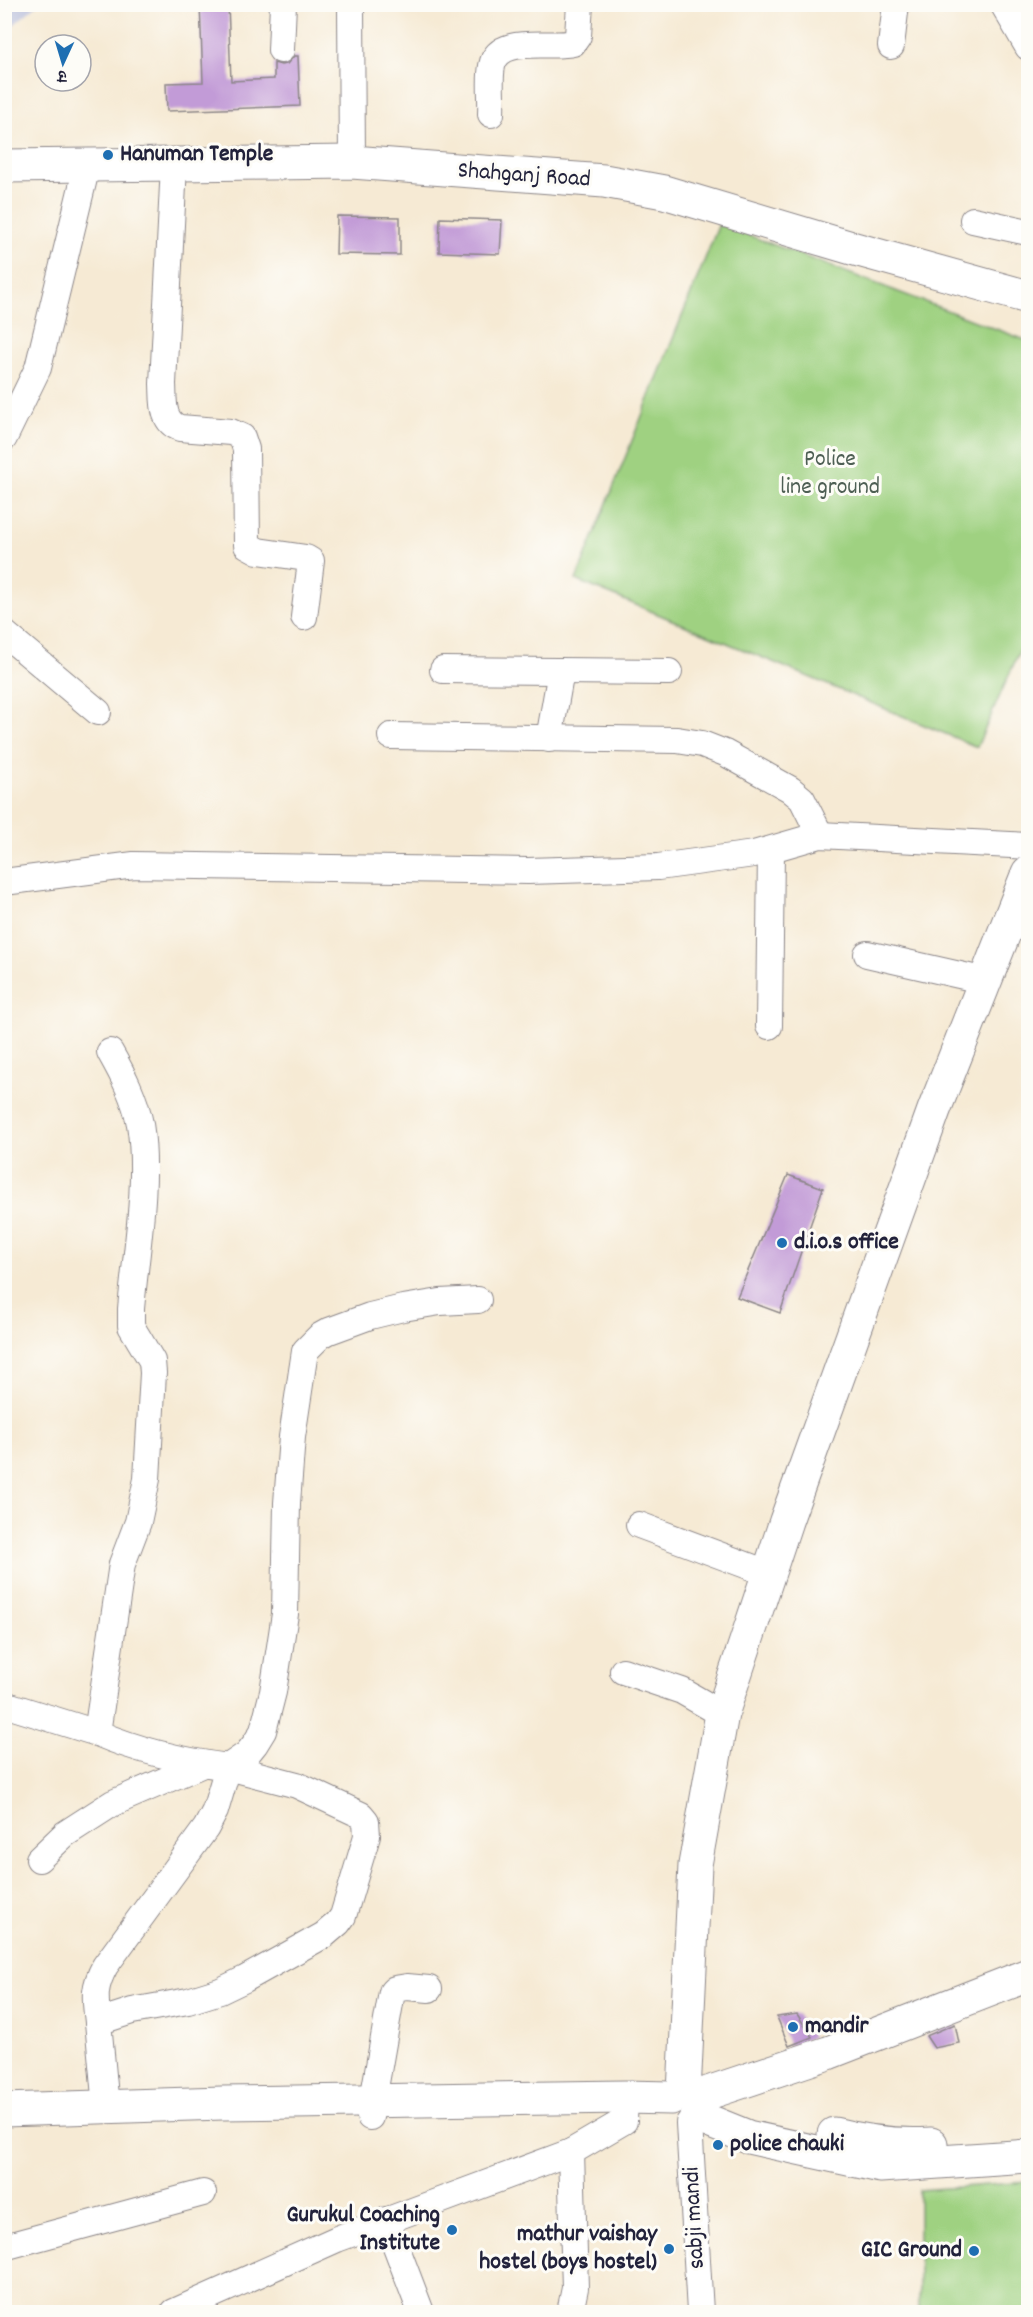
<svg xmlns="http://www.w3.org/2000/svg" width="1033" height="2317" font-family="Dekko,'Playpen Sans Deva',sans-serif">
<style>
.industrial{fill:#bec3dd}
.green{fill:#9fd181;stroke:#607a5e;stroke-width:1.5}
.building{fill:#c29bd7}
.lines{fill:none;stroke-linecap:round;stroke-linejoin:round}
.minor-casing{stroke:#8c8688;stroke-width:28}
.major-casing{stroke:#8c8688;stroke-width:35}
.minor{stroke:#fff;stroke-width:26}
.major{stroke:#fff;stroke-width:33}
.poi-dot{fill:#1f6fb2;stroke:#fdfcf7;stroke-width:2}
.labels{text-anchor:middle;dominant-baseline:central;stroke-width:6;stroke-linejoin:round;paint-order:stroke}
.poi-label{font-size:24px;font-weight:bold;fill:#22223b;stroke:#fdfcf7;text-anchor:start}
.street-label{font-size:24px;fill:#22223b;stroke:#fdfcf7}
.park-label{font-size:24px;fill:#4e5f54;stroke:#fdfcf7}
</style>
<rect width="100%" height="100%" fill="#fdfcf7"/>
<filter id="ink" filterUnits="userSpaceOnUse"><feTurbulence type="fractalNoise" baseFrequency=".0167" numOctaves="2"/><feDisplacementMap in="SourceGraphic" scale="12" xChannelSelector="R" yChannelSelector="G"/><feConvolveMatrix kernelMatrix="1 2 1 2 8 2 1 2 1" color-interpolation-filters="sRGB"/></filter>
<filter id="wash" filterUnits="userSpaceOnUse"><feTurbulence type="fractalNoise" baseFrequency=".008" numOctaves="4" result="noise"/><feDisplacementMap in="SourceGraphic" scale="24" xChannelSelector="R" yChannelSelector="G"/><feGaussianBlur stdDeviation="1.35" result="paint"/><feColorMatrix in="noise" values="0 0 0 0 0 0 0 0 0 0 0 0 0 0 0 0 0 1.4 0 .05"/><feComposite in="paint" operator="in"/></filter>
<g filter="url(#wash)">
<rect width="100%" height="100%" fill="#f6ead4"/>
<path class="industrial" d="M 5,4 L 37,4 L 37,5 L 5,32 Z"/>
<g class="green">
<path d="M 719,224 L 1028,341 L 1028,632 L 977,747 L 576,580 Z"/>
<path d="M 1028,2182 L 1028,2312 L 919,2312 L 919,2190 Z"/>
</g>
<g id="blocks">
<g class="building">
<path d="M 200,4 L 228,4 L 231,81 L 274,79 L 274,63 L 281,65 L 287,64 L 294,56 L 298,56 L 300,106 L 167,111 L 166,83 L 203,82 Z"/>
<path d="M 337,216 L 400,217 L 400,255 L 336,254 Z"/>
<path d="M 440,218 L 502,220 L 500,254 L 439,252 Z"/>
<path d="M 788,1175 L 823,1188 L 780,1313 L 737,1297 Z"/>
<path d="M 797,2014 L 812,2037 L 789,2046 L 777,2017 Z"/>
<path d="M 955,2024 L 959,2043 L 934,2048 L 926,2036 Z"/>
</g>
</g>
</g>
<g filter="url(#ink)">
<use href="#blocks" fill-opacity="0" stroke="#8c8688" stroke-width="1.5"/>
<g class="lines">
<g class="minor-casing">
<g id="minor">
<path d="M 351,4 L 352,162"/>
<path d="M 1003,4 L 1028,47"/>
<path d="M 891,46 L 896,4"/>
<path d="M 281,50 L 283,4"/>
<path d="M 491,114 C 492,98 489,81 492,66 C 498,34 550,49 573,43 L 578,36 L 580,4"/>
<path d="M 174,165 L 163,384 C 164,400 161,422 180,428 L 231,432 L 242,437 L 246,449 L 247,545 L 258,551 L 306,558 L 311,561 L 304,617"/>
<path d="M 973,220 L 1028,232"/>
<path d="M 4,438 L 38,368 L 87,166"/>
<path d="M 4,633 L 98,712"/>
<path d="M 443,670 L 669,672"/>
<path d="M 391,736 L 677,740 L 702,744 L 725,753 L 790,789 L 802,799 L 820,835"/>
<path d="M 549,739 L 561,671"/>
<path d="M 4,882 L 134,865 L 528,871 L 658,867 L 754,854 L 820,835 L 1028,846"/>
<path d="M 867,954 L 986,981"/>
<path d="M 769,1026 L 771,850"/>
<path d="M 639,1525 L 770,1574"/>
<path d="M 623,1671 L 682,1691 L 722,1714"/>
<path d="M 4,1704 L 97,1733"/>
<path d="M 228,1767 L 247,1754 L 255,1744 L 263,1731 L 273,1692 L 285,1614 L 287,1503 L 292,1437 L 305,1351 L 320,1336 L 329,1331 L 370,1316 L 403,1308 L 440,1302 L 478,1300"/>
<path d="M 39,1859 L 65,1834 L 113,1803 L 203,1764"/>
<path d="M 98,2022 C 95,1998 93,1988 105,1966 L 206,1828 L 215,1811 L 228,1767 C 183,1761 139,1751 97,1733 L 122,1564 L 138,1522 L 147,1479 L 153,1373 L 152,1361 L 131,1326 L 131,1309 C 136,1251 149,1181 140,1124 C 135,1098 123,1075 110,1052"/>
<path d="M 106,2107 L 98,2022 L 132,2011 L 188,2001 L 220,1991 L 245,1979 L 324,1935 L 338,1923 L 343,1916 L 367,1836 L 366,1821 L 361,1815 L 297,1785 L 228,1767"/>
<path d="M 370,2117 L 392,1992 L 395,1989 L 407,1987 L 429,1989"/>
<path d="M 689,2123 L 700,2312"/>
<path d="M 386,2220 L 421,2312"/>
<path d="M 4,2247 L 203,2193"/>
<path d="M 174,2312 L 337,2239 L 571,2152 L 624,2121 L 625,2097"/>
<path d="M 570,2312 L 575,2288 L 571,2152"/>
</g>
</g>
<g class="major-casing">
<g id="major">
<path d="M 4,166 L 352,162 L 604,181 L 664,192 L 855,249 L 1028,297"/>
<path d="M 684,2093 L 695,1865 L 722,1714 L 786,1521 L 934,1110 L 1028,873"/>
<path d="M 693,2098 L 828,2053 L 1028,1975"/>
<path d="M 4,2110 L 222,2103 L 625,2097 L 671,2098"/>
<path d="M 696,2116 L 748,2137 L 880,2166 L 1028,2156"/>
<path d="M 834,2134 C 865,2142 899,2146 931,2144"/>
</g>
</g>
<use href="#minor" class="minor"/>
<use href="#major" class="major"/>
</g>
</g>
<g class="poi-dot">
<circle cx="108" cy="155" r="6"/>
<circle cx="782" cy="1243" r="6"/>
<circle cx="793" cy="2027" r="6"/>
<circle cx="718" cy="2145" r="6"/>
<circle cx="452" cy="2230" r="6"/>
<circle cx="669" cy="2249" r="6"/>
<circle cx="974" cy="2251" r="6"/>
</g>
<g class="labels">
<g class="poi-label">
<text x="120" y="155">Hanuman Temple</text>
<text x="794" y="1243">d.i.o.s office</text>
<text x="805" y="2027">mandir</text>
<text x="730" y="2145">police chauki</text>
<text x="440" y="2216" text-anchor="end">Gurukul Coaching<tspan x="440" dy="28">Institute</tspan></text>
<text x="657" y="2235" text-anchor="end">mathur vaishay<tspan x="657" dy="28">hostel (boys hostel)</tspan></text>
<text x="962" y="2251" text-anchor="end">GIC Ground</text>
</g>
<g class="street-label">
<text transform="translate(524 176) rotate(4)">Shahganj Road</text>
<text transform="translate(695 2218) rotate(-93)">sabji mandi</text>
</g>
<g class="park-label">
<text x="830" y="460">Police<tspan x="830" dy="28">line ground</tspan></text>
</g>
</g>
<rect width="1033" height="2317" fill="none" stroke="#fdfcf7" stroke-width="24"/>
<g transform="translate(63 63) rotate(184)"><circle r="28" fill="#fdfcf7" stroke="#a5a5ac" stroke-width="1.5"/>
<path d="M0-4.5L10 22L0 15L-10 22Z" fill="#1f6fb2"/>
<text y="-9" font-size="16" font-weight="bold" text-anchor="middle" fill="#22223b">उ</text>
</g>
</svg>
